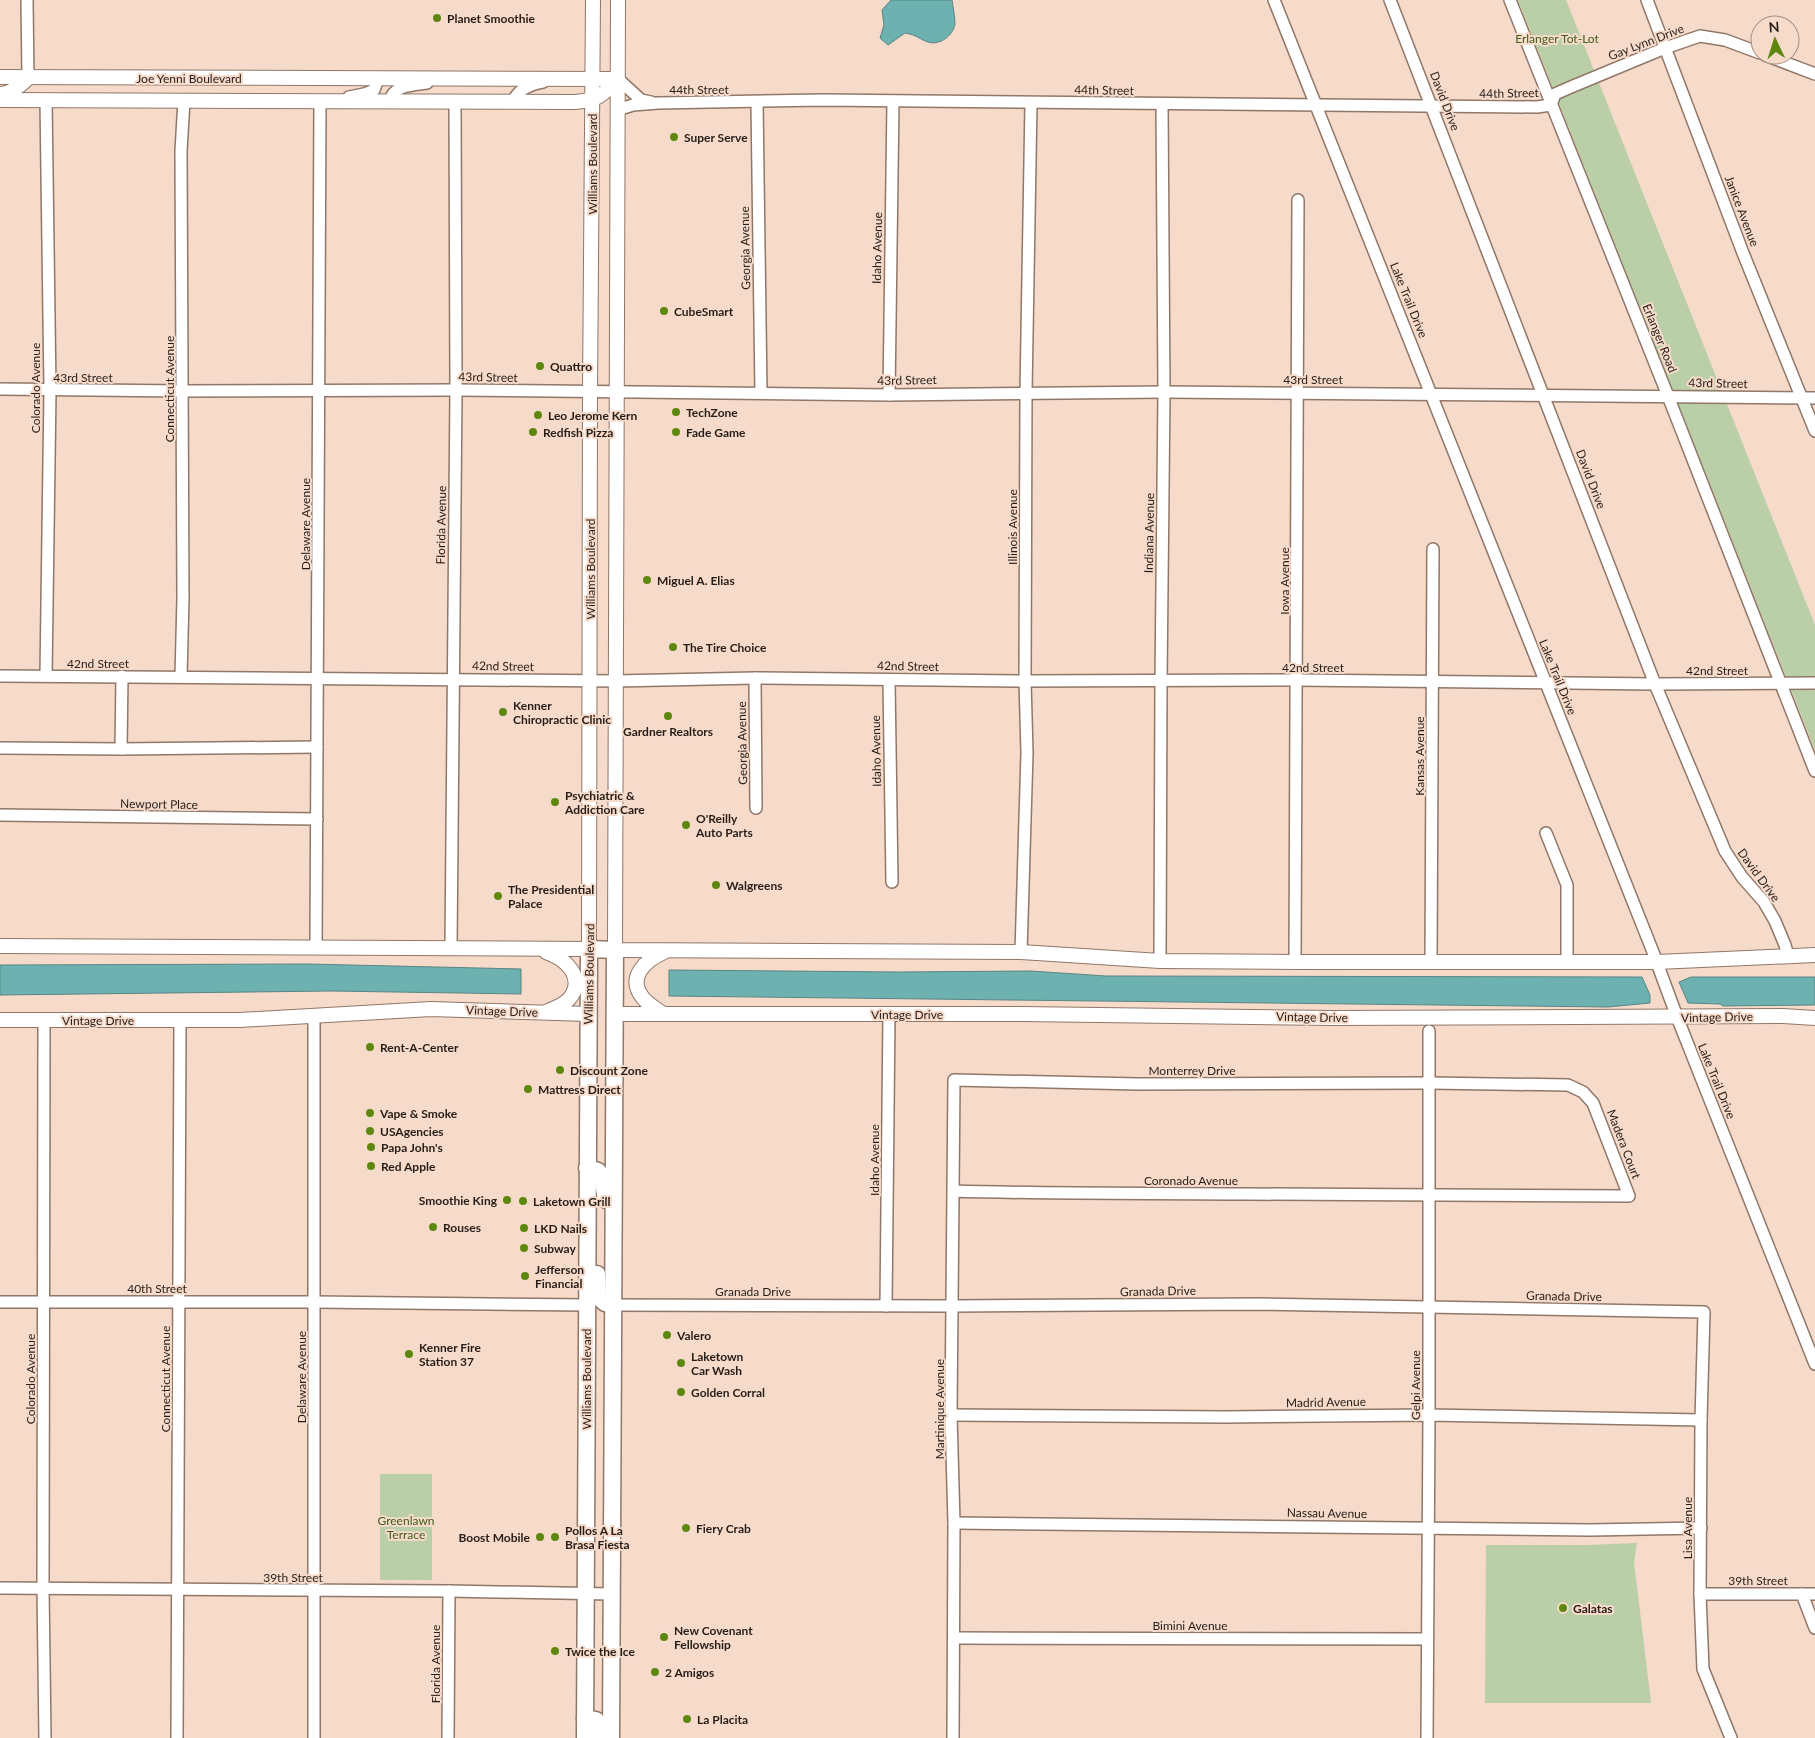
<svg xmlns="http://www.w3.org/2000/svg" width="1815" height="1738" font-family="Lato,sans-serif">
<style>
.green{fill:#bacfa7}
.water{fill:#6eb1b1;stroke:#598583}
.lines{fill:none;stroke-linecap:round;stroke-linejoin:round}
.minor-casing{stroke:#907768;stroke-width:14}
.tertiary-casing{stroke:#907768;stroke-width:16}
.secondary-casing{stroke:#907768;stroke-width:19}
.minor{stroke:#fff;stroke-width:11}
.tertiary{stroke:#fff;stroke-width:14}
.secondary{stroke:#fff;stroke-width:16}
.poi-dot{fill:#5e8710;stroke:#f6daca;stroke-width:2}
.labels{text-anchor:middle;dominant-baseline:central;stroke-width:4;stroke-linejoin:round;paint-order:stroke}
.poi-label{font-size:12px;font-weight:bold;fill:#271d17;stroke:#f6daca;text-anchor:start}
.park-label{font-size:12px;fill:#415d1c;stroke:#f6daca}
.street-label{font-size:12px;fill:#271d17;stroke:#f6daca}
</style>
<rect width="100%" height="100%" fill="#f6daca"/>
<g class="green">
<path d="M 1518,0 L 1566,0 L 1815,625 L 1815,750 Z"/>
<rect x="380" y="1474" width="52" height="106"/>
<path d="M 1637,1543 L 1634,1562 L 1651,1703 L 1485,1703 L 1486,1545 L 1586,1545 Z"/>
</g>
<g class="water">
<path d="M 891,0 L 952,0 C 953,7 955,17 955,24 C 953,36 939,46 928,42 C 919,39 917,35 905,33 L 888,45 L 880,38 L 884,25 L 882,10 Z"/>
<path d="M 308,964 L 521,969 L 521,994 L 331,991 L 0,995 L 0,965 Z"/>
<path d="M 669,970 L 898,972 L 1031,971 L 1106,976 L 1642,977 L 1650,995 L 1650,1003 L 1608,1007 L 669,996 Z"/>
<path d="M 1691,977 L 1815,977 L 1815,1005 L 1723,1006 L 1720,1004 L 1688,1003 L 1679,982 Z"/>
</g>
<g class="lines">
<g class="minor-casing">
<g id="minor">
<path d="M 27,0 L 28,78"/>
<path d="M 1274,0 L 1653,952 L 1677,1017 L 1815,1364"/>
<path d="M 1390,0 L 1655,684 L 1725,851 L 1742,877 L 1764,902 L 1775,921 L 1785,945 L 1788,956"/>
<path d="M 1510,0 L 1668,396 L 1815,771"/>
<path d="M 1647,0 L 1743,253 L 1815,431"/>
<path d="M 1765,55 L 1815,74"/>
<path d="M 618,79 L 641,100 L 651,102"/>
<path d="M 349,97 L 364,94 L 374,90 L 378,79"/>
<path d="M 390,101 C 393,85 413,85 427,83"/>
<path d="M 513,102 C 518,89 531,84 543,82"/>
<path d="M 757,102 L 761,393"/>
<path d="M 617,110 L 633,105 L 658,103 L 823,100 L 1537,107 L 1551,105 L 1555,94 L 1571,87 L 1665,48 L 1700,36 L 1725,40 L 1760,53"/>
<path d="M 0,389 L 182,391 L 456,390 L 889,395 L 1164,392 L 1815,398"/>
<path d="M 889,395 L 893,101"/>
<path d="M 0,676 L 616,681 L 755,678 L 1025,681 L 1297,680 L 1655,684 L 1815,683"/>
<path d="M 46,676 L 50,390 L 46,100"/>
<path d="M 181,677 L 183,598 L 181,151 L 184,100"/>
<path d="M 755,678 L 756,808"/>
<path d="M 889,680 L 892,882"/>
<path d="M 0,748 L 121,749 L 317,747"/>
<path d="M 121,749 L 122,676"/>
<path d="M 0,815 L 317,819"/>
<path d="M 1546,833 L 1567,885 L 1567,962"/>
<path d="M 316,947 L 320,101"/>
<path d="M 451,948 L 456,390 L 455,102"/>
<path d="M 1021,952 L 1027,753 L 1025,681 L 1026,392 L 1031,103"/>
<path d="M 1160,961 L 1161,681 L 1164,392 L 1162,104"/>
<path d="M 1295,962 L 1298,200"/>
<path d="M 1431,962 L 1433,549"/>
<path d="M 314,1016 L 314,1738"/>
<path d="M 44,1020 L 43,1588 L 45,1738"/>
<path d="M 953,1191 C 1051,1194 1149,1193 1248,1194 C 1375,1195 1502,1196 1629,1196 L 1593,1103 L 1583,1092 L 1568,1085 L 1430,1083 L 1138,1084 L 954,1080 L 951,1415 L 954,1523 L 953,1738"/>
<path d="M 0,1302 L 315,1302 L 586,1305"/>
<path d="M 613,1305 L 953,1306 L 1259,1304 L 1704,1312 L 1701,1420 L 1700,1594 L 1703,1669 L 1731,1738"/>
<path d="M 886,1306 L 889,1014"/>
<path d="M 951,1415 L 1226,1417 L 1429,1415 L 1701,1420"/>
<path d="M 954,1523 L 1591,1530 L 1701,1528"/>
<path d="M 0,1588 L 449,1591 L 611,1594"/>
<path d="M 1700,1594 L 1815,1594"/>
<path d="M 1802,1594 L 1815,1628"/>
<path d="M 954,1638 L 1427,1639"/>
<path d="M 177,1738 L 180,1021"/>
<path d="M 448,1738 L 449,1591"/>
<path d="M 1427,1738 L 1429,1415 L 1429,1031"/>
</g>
</g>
<g class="tertiary-casing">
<g id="tertiary">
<path d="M 618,0 L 615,950 L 1021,952 L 1160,961 L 1295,962 L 1657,962 L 1815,955"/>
<path d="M 0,77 L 618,79"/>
<path d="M 0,94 C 11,94 21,85 28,78"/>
<path d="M 0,100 L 575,102 C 598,100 602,96 618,79"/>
<path d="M 0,946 L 589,949 L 590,392 L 593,0"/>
<path d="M 546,952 C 565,958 587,978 569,999 C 564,1005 555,1008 548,1011"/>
<path d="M 662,1013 C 656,1009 648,1004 643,998 C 626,977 646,960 664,952"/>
<path d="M 614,1014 L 1021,1014 L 1332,1018 L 1783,1016 L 1815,1018"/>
<path d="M 0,1020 L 240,1020 L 431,1009 L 588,1014"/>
</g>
</g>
<g class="secondary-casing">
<g id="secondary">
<path d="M 587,1168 L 598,1171 L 602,1177 L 606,1200"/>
<path d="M 597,1274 L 598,1297 L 605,1303 L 613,1305"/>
<path d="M 585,1718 L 596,1720 L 598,1726 L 599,1738"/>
<path d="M 585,1738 L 589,949 L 615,950 L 611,1738"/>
</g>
</g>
<use href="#minor" class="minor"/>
<use href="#tertiary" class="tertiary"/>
<use href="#secondary" class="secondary"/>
</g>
<g class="poi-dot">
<circle cx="437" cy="18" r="5"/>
<circle cx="674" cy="137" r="5"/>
<circle cx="664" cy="311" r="5"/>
<circle cx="540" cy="366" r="5"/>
<circle cx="676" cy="412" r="5"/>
<circle cx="538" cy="415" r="5"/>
<circle cx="533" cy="432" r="5"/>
<circle cx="676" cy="432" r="5"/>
<circle cx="647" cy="580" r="5"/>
<circle cx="673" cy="647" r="5"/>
<circle cx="503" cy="712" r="5"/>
<circle cx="668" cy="716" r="5"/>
<circle cx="555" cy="802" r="5"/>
<circle cx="686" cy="825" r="5"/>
<circle cx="716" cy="885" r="5"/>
<circle cx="498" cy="896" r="5"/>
<circle cx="370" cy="1047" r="5"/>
<circle cx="560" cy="1070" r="5"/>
<circle cx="528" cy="1089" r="5"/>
<circle cx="370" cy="1113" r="5"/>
<circle cx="370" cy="1131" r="5"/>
<circle cx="371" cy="1147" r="5"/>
<circle cx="371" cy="1166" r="5"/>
<circle cx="507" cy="1200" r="5"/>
<circle cx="523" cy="1201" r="5"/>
<circle cx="433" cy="1227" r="5"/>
<circle cx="524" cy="1228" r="5"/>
<circle cx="524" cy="1248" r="5"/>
<circle cx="525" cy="1276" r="5"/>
<circle cx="667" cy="1335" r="5"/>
<circle cx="409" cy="1354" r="5"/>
<circle cx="681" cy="1363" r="5"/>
<circle cx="681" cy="1392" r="5"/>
<circle cx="686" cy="1528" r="5"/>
<circle cx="540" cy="1537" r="5"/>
<circle cx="555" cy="1537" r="5"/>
<circle cx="1563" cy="1608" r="5"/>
<circle cx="664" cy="1637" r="5"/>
<circle cx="555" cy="1651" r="5"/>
<circle cx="655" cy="1672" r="5"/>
<circle cx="687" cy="1719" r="5"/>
</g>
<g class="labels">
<g class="poi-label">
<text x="447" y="18">Planet Smoothie</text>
<text x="684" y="137">Super Serve</text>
<text x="674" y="311">CubeSmart</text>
<text x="550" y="366">Quattro</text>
<text x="686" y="412">TechZone</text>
<text x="548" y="415">Leo Jerome Kern</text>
<text x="543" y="432">Redfish Pizza</text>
<text x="686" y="432">Fade Game</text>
<text x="657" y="580">Miguel A. Elias</text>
<text x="683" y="647">The Tire Choice</text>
<text x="513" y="705">Kenner<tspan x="513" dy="14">Chiropractic Clinic</tspan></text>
<text x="668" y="731" text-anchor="middle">Gardner Realtors</text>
<text x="565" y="795">Psychiatric &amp;<tspan x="565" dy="14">Addiction Care</tspan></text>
<text x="696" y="818">O'Reilly<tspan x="696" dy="14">Auto Parts</tspan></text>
<text x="726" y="885">Walgreens</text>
<text x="508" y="889">The Presidential<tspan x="508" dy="14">Palace</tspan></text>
<text x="380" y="1047">Rent-A-Center</text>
<text x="570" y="1070">Discount Zone</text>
<text x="538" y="1089">Mattress Direct</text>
<text x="380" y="1113">Vape &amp; Smoke</text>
<text x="380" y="1131">USAgencies</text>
<text x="381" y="1147">Papa John's</text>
<text x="381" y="1166">Red Apple</text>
<text x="497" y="1200" text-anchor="end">Smoothie King</text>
<text x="533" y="1201">Laketown Grill</text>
<text x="443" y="1227">Rouses</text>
<text x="534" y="1228">LKD Nails</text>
<text x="534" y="1248">Subway</text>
<text x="535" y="1269">Jefferson<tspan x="535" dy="14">Financial</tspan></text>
<text x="677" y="1335">Valero</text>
<text x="419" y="1347">Kenner Fire<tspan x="419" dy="14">Station 37</tspan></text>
<text x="691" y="1356">Laketown<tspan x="691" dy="14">Car Wash</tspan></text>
<text x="691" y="1392">Golden Corral</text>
<text x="696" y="1528">Fiery Crab</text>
<text x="565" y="1530">Pollos A La<tspan x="565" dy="14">Brasa Fiesta</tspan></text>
<text x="530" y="1537" text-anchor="end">Boost Mobile</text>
<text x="1573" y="1608">Galatas</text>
<text x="674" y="1630">New Covenant<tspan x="674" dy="14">Fellowship</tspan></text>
<text x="565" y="1651">Twice the Ice</text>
<text x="665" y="1672">2 Amigos</text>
<text x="697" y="1719">La Placita</text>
</g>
<g class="park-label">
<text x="1557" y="38">Erlanger Tot-Lot</text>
<text x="406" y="1520">Greenlawn<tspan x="406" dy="14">Terrace</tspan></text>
</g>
<g class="street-label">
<text transform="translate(1646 42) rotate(-21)">Gay Lynn Drive</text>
<text x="189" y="78">Joe Yenni Boulevard</text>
<text x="699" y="89">44th Street</text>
<text transform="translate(1104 90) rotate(1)">44th Street</text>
<text transform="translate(1509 93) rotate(-1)">44th Street</text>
<text transform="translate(1445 101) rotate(69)">David Drive</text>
<text transform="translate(592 164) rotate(-90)">Williams Boulevard</text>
<text transform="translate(1742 211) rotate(69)">Janice Avenue</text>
<text transform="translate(745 248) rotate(-91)">Georgia Avenue</text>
<text transform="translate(877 248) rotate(-89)">Idaho Avenue</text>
<text transform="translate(1409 300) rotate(68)">Lake Trail Drive</text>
<text transform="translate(1660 338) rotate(68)">Erlanger Road</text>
<text x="83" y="377">43rd Street</text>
<text transform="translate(488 377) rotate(1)">43rd Street</text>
<text x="1313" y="379">43rd Street</text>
<text transform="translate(907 380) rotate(-1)">43rd Street</text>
<text transform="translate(1718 383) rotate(1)">43rd Street</text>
<text transform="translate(35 388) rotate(-90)">Colorado Avenue</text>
<text transform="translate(169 389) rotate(-90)">Connecticut Avenue</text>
<text transform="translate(1591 479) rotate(69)">David Drive</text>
<text transform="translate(305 524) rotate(-90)">Delaware Avenue</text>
<text transform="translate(441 525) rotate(-89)">Florida Avenue</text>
<text transform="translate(1012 527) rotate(-90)">Illinois Avenue</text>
<text transform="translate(1149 533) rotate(-89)">Indiana Avenue</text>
<text transform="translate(590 569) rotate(-90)">Williams Boulevard</text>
<text transform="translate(1284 581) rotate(-90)">Iowa Avenue</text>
<text x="98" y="663">42nd Street</text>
<text transform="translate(503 666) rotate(1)">42nd Street</text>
<text transform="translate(908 666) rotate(1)">42nd Street</text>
<text x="1313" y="667">42nd Street</text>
<text x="1717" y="670">42nd Street</text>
<text transform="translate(1558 677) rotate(68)">Lake Trail Drive</text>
<text transform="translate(742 743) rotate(-91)">Georgia Avenue</text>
<text transform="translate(876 751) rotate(-91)">Idaho Avenue</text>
<text transform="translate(1419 756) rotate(-90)">Kansas Avenue</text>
<text transform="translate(159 804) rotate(1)">Newport Place</text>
<text transform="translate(1759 875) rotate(54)">David Drive</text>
<text transform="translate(589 974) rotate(-89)">Williams Boulevard</text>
<text transform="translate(502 1011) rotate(2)">Vintage Drive</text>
<text x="907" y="1014">Vintage Drive</text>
<text transform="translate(1312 1017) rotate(1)">Vintage Drive</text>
<text transform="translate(1717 1017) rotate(-1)">Vintage Drive</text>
<text x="98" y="1020">Vintage Drive</text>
<text x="1192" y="1070">Monterrey Drive</text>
<text transform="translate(1717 1081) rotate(68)">Lake Trail Drive</text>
<text transform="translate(1624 1144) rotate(69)">Madera Court</text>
<text transform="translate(874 1160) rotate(-90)">Idaho Avenue</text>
<text x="1191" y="1180">Coronado Avenue</text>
<text x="157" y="1288">40th Street</text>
<text x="753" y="1291">Granada Drive</text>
<text transform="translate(1158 1291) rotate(-1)">Granada Drive</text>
<text transform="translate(1564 1296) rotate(1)">Granada Drive</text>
<text transform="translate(301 1377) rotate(-90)">Delaware Avenue</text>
<text transform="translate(30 1379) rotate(-90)">Colorado Avenue</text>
<text transform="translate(165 1379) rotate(-90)">Connecticut Avenue</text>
<text transform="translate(586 1379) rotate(-90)">Williams Boulevard</text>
<text transform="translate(1415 1385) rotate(-90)">Gelpi Avenue</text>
<text transform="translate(1326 1402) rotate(-1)">Madrid Avenue</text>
<text transform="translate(939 1409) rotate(-90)">Martinique Avenue</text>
<text transform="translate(1327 1513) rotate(1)">Nassau Avenue</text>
<text transform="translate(1687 1528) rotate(-90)">Lisa Avenue</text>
<text x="293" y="1577">39th Street</text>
<text x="1758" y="1580">39th Street</text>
<text x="1190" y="1625">Bimini Avenue</text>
<text transform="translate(435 1664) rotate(-90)">Florida Avenue</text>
</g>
</g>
<g transform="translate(1775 40) rotate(356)"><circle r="24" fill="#f6daca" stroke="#a38e82"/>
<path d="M0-4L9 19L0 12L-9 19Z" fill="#5e8710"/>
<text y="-8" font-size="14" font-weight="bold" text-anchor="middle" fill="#271d17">N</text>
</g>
</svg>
